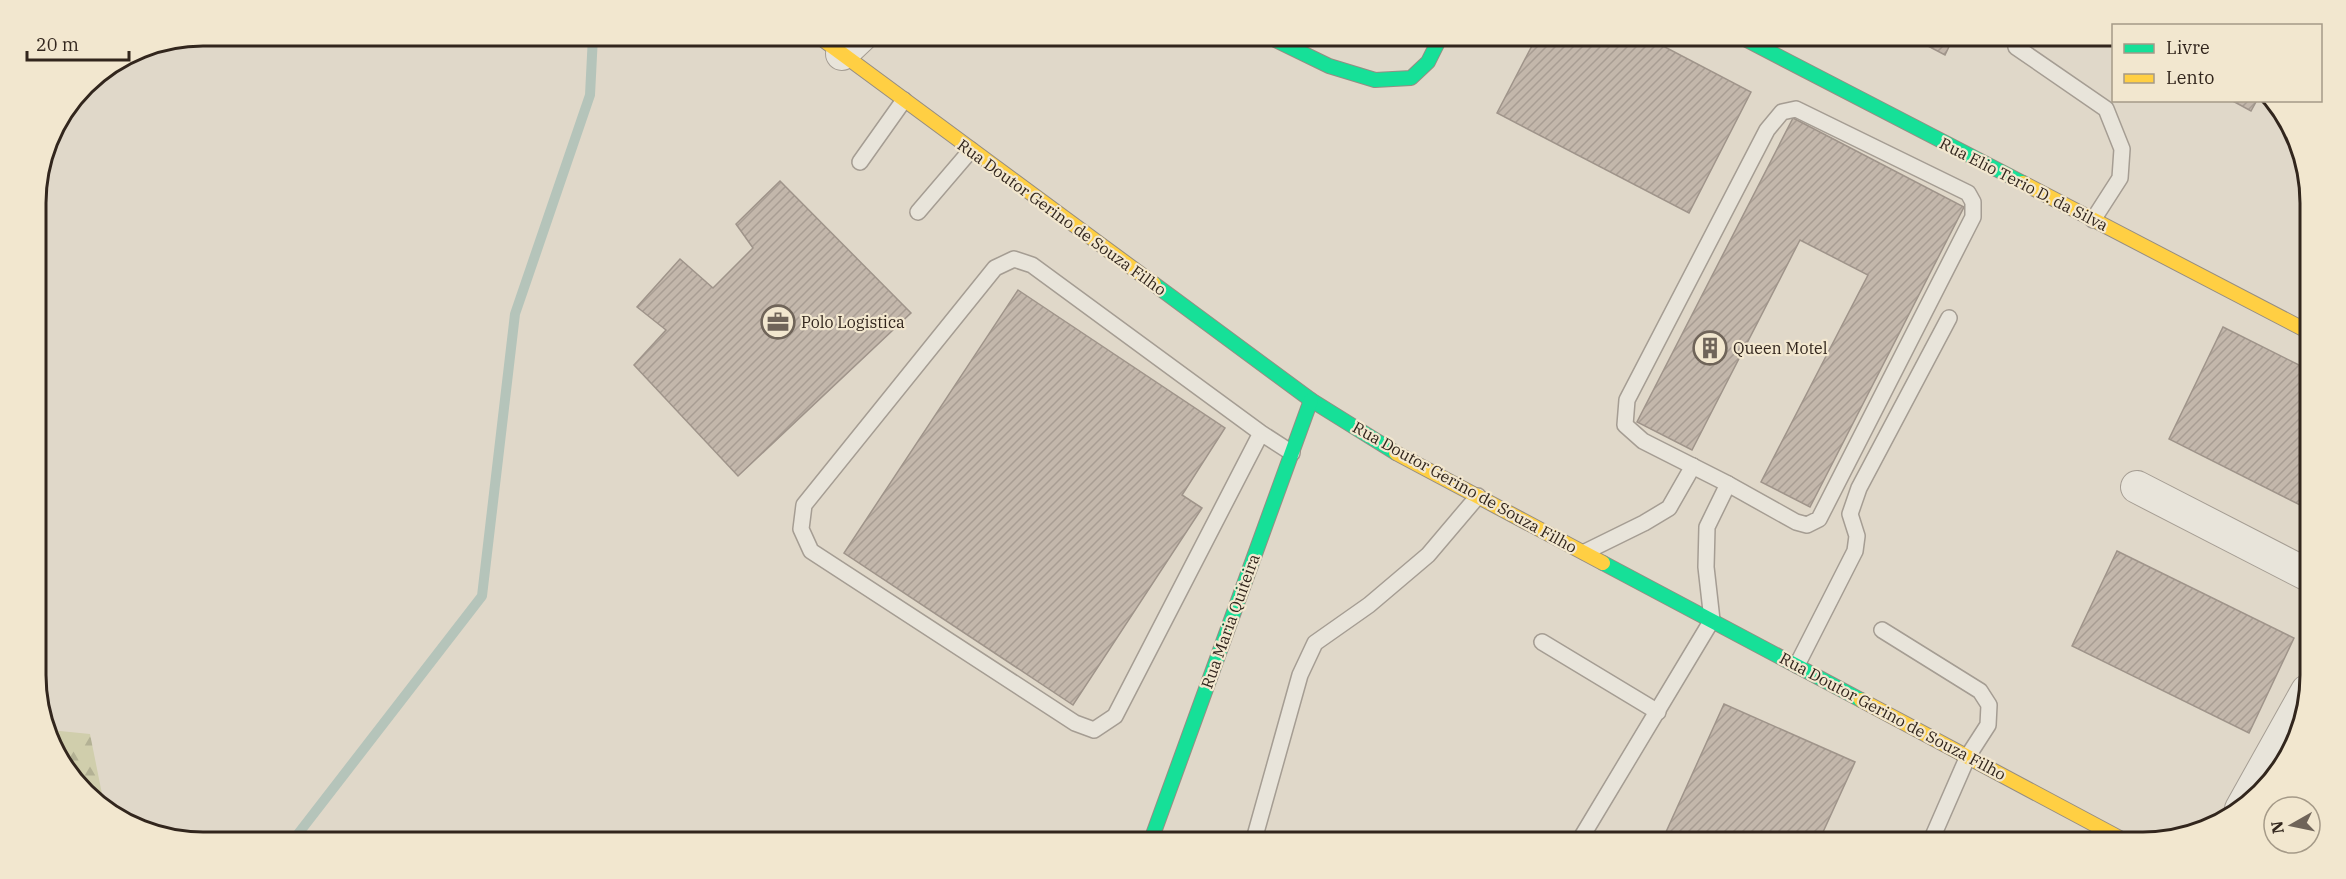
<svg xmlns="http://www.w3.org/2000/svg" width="2346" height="879" font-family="'IBM Plex Serif',serif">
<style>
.forest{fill:url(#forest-firs)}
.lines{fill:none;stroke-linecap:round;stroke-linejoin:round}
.stream{stroke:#b5c4ba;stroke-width:10}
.building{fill:url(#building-hatch);stroke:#9f948a;stroke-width:1.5}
.lane-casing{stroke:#a59d93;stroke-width:18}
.street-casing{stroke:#a59d93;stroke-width:34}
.fast-casing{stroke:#958d83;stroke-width:16}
.slow-casing{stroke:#958d83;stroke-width:16}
.lane{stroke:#e8e4da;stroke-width:15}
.street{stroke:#e8e4da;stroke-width:32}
.fast{stroke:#16e098;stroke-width:14}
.slow{stroke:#ffcf43;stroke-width:14}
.labels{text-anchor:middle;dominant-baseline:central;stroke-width:4.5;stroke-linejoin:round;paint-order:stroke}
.street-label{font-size:16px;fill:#32261d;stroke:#f2e7cf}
.poi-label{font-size:16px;fill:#32261d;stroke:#f2e7cf;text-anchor:start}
.rim{fill:none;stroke:#32261d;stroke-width:3}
</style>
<defs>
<pattern id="forest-firs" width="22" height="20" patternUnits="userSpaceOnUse" patternTransform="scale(1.5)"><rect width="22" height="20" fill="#d0ceac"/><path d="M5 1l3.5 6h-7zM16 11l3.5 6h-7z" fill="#b3b194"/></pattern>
<pattern id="building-hatch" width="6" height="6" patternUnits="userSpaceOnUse" patternTransform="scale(1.5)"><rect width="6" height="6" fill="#c3b7ab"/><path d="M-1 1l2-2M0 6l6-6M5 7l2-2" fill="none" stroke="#a89d93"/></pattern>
</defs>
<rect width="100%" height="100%" fill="#e0d8c9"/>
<path class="forest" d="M 50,730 L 90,734 L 104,804 L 78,786 Z"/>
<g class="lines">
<path class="stream" d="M 291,843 L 482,596 L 515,314 L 590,95 L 593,36"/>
</g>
<g class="building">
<path d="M 1537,36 L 1644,36 L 1751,92 L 1689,213 L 1497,113 Z"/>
<path d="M 1909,36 L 1954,36 L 1945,55 Z"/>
<path d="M 2231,100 L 2257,100 L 2251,111 Z"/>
<path d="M 1793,118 L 1964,207 L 1810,507 L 1761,482 L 1868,275 L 1800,240 L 1692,450 L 1637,422 Z"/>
<path d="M 780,181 L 911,313 L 738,476 L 634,365 L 666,330 L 637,307 L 680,259 L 713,288 L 753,248 L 736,224 Z"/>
<path d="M 1018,290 L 1225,428 L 1182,495 L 1202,508 L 1073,705 L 844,553 Z"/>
<path d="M 2223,327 L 2309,370 L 2310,510 L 2169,439 Z"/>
<path d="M 2117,551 L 2294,638 L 2249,733 L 2072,646 Z"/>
<path d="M 1724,704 L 1855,762 L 1818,843 L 1661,843 Z"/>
</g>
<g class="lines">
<g class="lane-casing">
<g id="lane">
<path d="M 2016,47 L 2106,109 L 2122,149 L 2120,178 L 2093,220"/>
<path d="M 1796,109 L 1968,193 L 1973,202 L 1973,217 L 1819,519 L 1807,525 L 1796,522 L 1728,484 L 1643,441 L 1625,425 L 1627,400 L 1767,130 L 1782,112 Z"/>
<path d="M 860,162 L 904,100"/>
<path d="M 918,212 L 971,150"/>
<path d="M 1261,433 L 1115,716 L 1094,730 L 1075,723 L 811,551 L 801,529 L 804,505 L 995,268 L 1014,259 L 1032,265 L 1261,433 L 1292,453"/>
<path d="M 1585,552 L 1644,523 L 1669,508 L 1693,466"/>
<path d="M 1882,630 L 1980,691 L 1989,705 L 1988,725 L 1968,756 L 1930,843"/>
<path d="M 1542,642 L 1658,712"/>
<path d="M 1797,665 L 1855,551 L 1857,536 L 1850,514 L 1859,488 L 1949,318"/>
<path d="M 1253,843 L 1300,675 L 1315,643 L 1369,605 L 1428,555 L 1478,496"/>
<path d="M 1578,843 L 1712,620 L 1706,567 L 1707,527 L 1728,484"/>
</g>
</g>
<g class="street-casing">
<g id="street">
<path d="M 842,54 L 861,36"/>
<path d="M 2137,487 L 2310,576"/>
<path d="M 2241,809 L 2307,691"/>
</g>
</g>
<g class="fast-casing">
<g id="fast">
<path d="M 1267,36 L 1329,66 L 1375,80 L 1411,78 L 1428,62 L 1441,36"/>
<path d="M 1739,36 L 2023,183"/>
<path d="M 1154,284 L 1311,400 L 1396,453"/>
<path d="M 1603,563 L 1861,700"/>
<path d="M 1150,843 L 1311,400"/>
</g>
</g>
<g class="slow-casing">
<g id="slow">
<path d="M 818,36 L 1154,284"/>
<path d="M 2023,183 L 2309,332"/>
<path d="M 1396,453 L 1603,563"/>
<path d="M 1861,700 L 2129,843"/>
</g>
</g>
<use href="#lane" class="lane"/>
<use href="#street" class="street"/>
<use href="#fast" class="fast"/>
<use href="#slow" class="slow"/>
</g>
<defs>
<g id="office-ring" transform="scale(1.725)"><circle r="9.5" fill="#f2e7cf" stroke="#6f6459" stroke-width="1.5"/><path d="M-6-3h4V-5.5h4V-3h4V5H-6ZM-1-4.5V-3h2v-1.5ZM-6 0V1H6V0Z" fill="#6f6459"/></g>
<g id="building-ring" transform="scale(1.725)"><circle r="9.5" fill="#f2e7cf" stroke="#6f6459" stroke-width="1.5"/><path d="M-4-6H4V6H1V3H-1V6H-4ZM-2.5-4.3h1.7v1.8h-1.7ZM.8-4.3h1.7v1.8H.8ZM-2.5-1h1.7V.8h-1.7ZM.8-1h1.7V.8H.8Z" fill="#6f6459"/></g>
</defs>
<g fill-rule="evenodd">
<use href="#office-ring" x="778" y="322"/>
<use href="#building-ring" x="1710" y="348"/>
</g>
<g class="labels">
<g class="street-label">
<text transform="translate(2024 184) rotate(27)">Rua Elio Terio D. da Silva</text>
<text transform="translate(1062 217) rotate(36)">Rua Doutor Gerino de Souza Filho</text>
<text transform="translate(1465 487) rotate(29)">Rua Doutor Gerino de Souza Filho</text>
<text transform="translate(1230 621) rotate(-70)">Rua Maria Quiteira</text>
<text transform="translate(1893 716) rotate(28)">Rua Doutor Gerino de Souza Filho</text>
</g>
<g class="poi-label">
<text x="801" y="322">Polo Logistica</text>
<text x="1733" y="348">Queen Motel</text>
</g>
</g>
<path d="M0 0H2346V879H0ZM203 46H2143A157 157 0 0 1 2300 203V675A157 157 0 0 1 2143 832H203A157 157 0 0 1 46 675V203A157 157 0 0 1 203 46Z" fill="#f2e7cf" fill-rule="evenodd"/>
<path class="rim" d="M203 46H2143A157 157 0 0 1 2300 203V675A157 157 0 0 1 2143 832H203A157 157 0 0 1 46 675V203A157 157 0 0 1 203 46Z"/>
<rect x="2112" y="24" width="210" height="78" fill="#f2e7cf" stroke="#a59a88" stroke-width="1.5"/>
<rect x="2124" y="44" width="30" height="9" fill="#16e098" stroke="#a59a88" stroke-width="1.5"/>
<text x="2166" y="54" font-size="18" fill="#32261d">Livre</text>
<rect x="2124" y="74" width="30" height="9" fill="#ffcf43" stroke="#a59a88" stroke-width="1.5"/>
<text x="2166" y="84" font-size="18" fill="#32261d">Lento</text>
<g transform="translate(2292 825) rotate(261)"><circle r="28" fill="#f2e7cf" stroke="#a59a88" stroke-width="1.5"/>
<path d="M0-4.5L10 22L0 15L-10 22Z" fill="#6f6459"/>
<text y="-9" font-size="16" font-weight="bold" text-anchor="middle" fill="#32261d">N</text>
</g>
<path d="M27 51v9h102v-9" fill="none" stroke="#32261d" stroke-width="3"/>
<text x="36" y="51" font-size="18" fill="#32261d" stroke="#f2e7cf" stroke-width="4.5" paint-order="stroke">20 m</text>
</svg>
